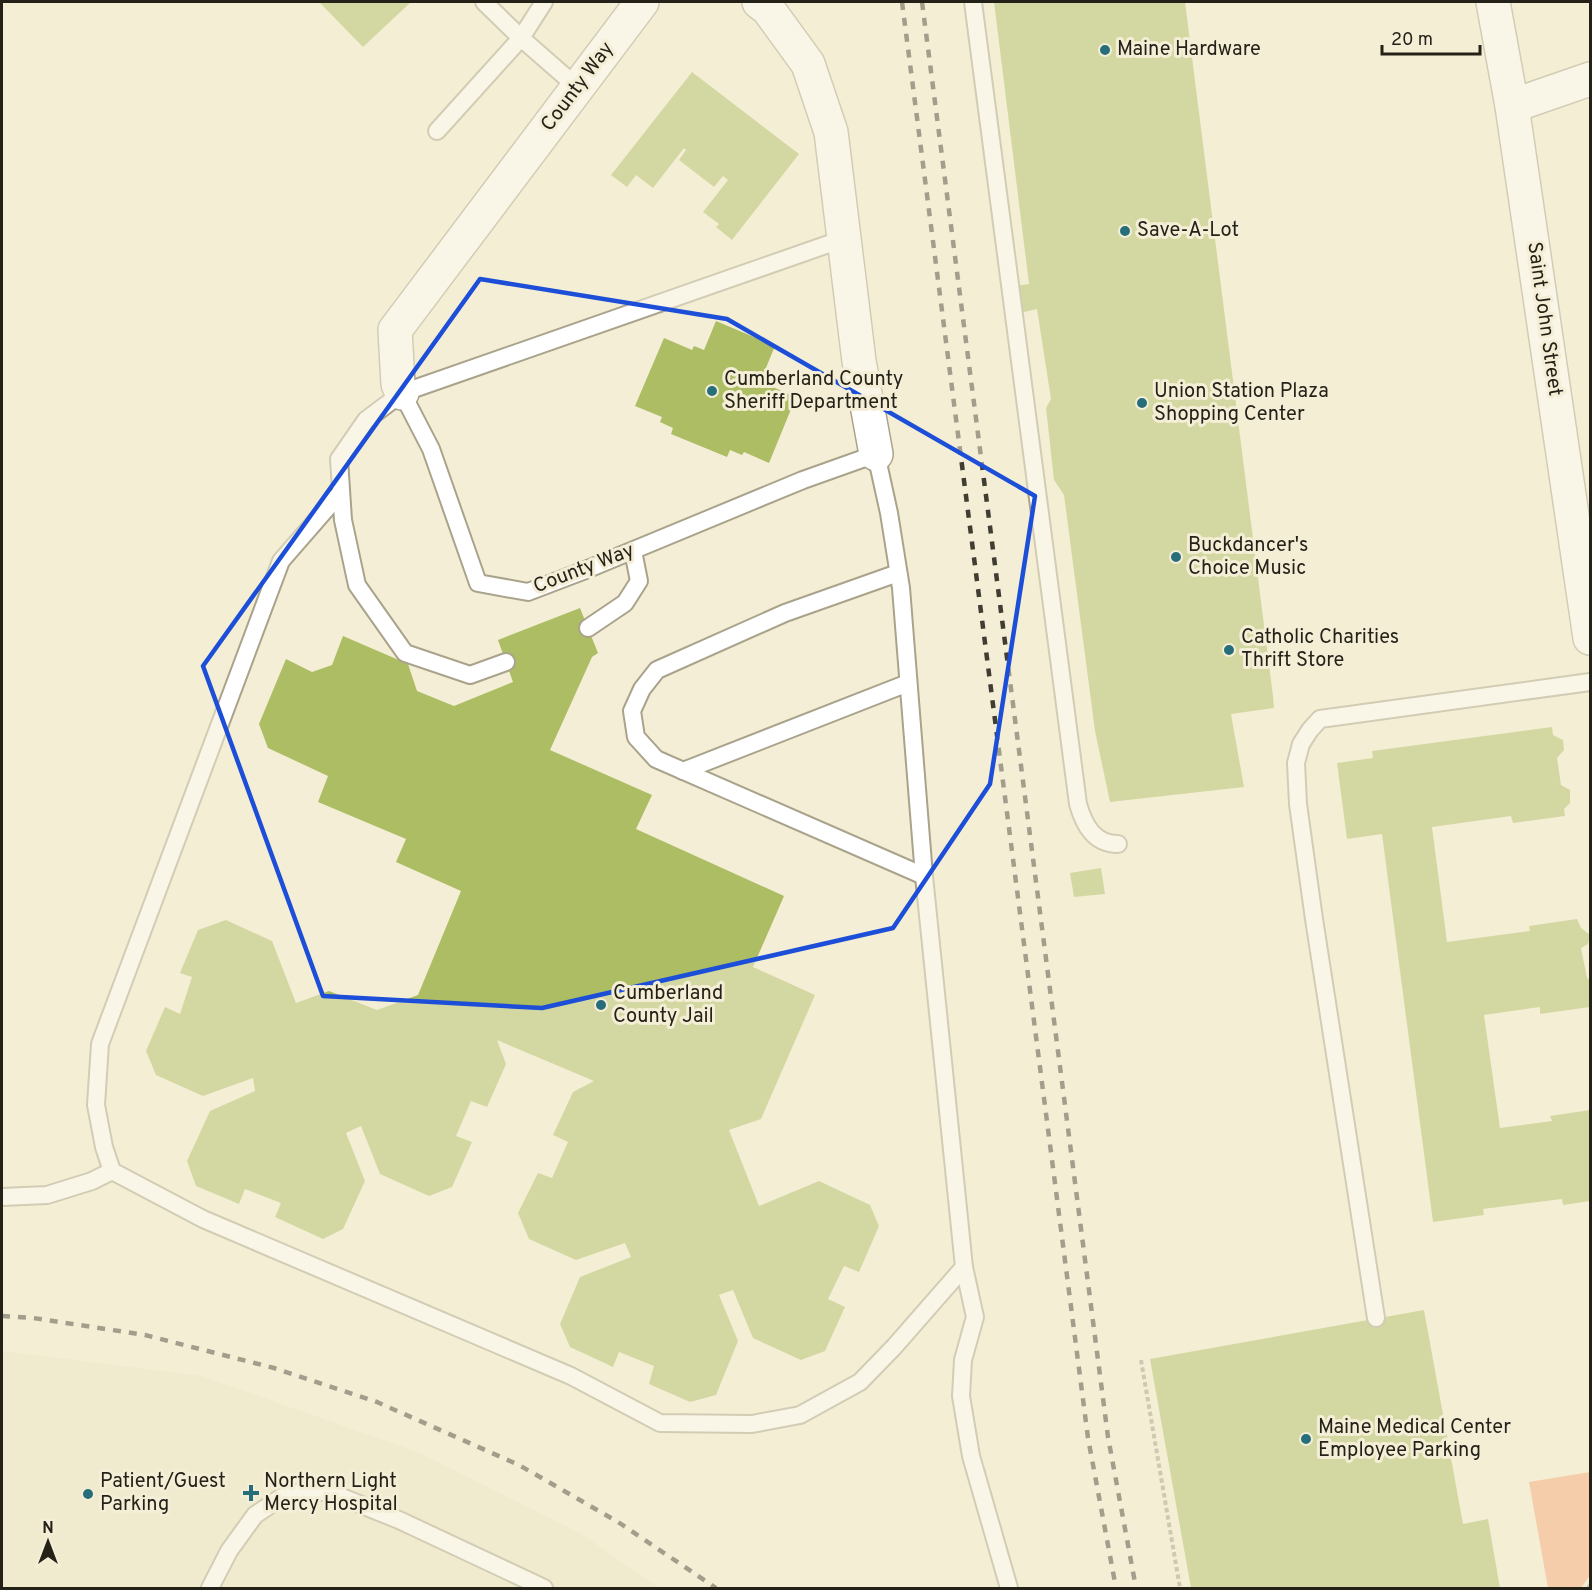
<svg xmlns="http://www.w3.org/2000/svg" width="1592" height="1590" font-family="Overpass,sans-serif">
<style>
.built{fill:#ece4c5}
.green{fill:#f7a579}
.building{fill:#acbd64}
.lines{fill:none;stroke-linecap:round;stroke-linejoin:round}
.service-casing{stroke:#a9a38c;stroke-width:20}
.minor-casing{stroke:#a9a38c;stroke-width:36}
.secondary-casing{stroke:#a9a38c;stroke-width:36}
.path{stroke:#a09b89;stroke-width:4;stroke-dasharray:4.5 3;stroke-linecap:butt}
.service{stroke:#fff;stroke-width:16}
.minor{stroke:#fff;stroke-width:33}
.secondary{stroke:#fff;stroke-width:33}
.rail{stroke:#403d32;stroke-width:4.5;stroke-dasharray:8 8;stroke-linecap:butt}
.marked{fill:none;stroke:#1d4ed8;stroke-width:4.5;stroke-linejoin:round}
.poi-dot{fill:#276e7b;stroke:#f4eed6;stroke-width:2}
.labels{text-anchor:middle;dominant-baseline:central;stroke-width:6;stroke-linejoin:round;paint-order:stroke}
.poi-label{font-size:20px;fill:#242118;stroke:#f4eed6;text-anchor:start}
.street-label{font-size:20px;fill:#242118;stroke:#f4eed6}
</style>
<rect width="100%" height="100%" fill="#f4eed6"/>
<path class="built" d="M 2,1351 L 202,1376 L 420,1453 L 580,1533 L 659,1588 L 2,1588 Z"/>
<path class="green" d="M 1590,1472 L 1590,1575 L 1581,1588 L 1548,1588 L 1529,1482 Z"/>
<g class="building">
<path d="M 319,2 L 411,2 L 363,47 Z"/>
<path d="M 994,2 L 1185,2 L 1273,696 L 1274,708 L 1231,714 L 1244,787 L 1110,802 L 1095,731 L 1064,495 L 1054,480 L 1046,408 L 1051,399 L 1037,309 L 1020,313 L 1015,286 L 1029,284 Z"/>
<path d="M 692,72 L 799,154 L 732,240 L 716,227 L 719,224 L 703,212 L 728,180 L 723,176 L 714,187 L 679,160 L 686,150 L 684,148 L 653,188 L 636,175 L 627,187 L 611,175 Z"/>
<path d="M 716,321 L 775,346 L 763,375 L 771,379 L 768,385 L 796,397 L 769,463 L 744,452 L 742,455 L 730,450 L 727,457 L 671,434 L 673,428 L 660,422 L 662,417 L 635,406 L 664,338 L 692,350 L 694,346 L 704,350 Z"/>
<path d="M 580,608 L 598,653 L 592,657 L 550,750 L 652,795 L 636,829 L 784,896 L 753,967 L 815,995 L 761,1119 L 729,1130 L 759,1206 L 819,1181 L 870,1205 L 879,1226 L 859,1272 L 844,1266 L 828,1299 L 845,1307 L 825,1351 L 801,1360 L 753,1338 L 733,1290 L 719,1295 L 738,1341 L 716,1395 L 690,1402 L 649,1384 L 654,1366 L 619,1352 L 613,1367 L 570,1347 L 560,1324 L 580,1277 L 631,1257 L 625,1243 L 576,1260 L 529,1239 L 518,1213 L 538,1173 L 552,1178 L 568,1142 L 553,1135 L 573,1092 L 594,1081 L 497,1040 L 506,1064 L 487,1107 L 471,1101 L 456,1136 L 472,1142 L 452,1187 L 429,1196 L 380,1174 L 361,1126 L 346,1133 L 365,1181 L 343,1229 L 323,1239 L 275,1217 L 281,1203 L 245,1189 L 239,1204 L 196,1186 L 187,1161 L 210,1111 L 255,1091 L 253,1078 L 203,1096 L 156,1075 L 146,1051 L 165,1007 L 180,1014 L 192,977 L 180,973 L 198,930 L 226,920 L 272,941 L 296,1003 L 329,991 L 377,1010 L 418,995 L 461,891 L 396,862 L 406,839 L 318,802 L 328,776 L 268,748 L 259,724 L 286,659 L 312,672 L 332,665 L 343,636 L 408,664 L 417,691 L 454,706 L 513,682 L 498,640 Z"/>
<path d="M 1552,727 L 1553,735 L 1563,740 L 1564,750 L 1557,758 L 1561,785 L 1570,790 L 1570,803 L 1564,809 L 1565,816 L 1513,823 L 1511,816 L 1432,827 L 1447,942 L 1530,931 L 1529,926 L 1577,919 L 1581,928 L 1590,935 L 1588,944 L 1581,948 L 1587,978 L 1590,980 L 1590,1007 L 1540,1014 L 1540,1007 L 1484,1015 L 1500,1128 L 1552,1121 L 1550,1116 L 1590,1110 L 1590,1201 L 1563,1205 L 1562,1199 L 1483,1209 L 1484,1215 L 1433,1222 L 1382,834 L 1347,839 L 1337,763 L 1373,758 L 1372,751 Z"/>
<path d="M 1101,868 L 1105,894 L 1074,897 L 1070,873 Z"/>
<path d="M 1424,1310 L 1463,1524 L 1488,1519 L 1500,1588 L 1191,1588 L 1150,1359 Z"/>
</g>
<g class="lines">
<g class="service-casing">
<g id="service">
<path d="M 484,2 L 521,38 L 544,2"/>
<path d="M 973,2 L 1078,804 C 1084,825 1094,844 1118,844"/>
<path d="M 437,131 L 521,38 L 577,87"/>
<path d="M 402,393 L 431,449 L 478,583 L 528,592 L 583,571 L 803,480 L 876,454 L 889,513 L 901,588 L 924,876 L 964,1267 L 975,1317 L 963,1360 L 961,1396 L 971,1456 L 1009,1588"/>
<path d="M 341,492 L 281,561 L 100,1044 L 96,1105 L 104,1147 L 112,1171 L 203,1219 L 571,1376 L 660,1423 L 752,1424 L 800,1415 L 860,1382 L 894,1347 L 964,1267"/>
<path d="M 898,573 L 785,613 L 657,670 L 642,689 L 632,711 L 636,737 L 656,759 L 924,876"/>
<path d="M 588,628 L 625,603 L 639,581 L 633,551"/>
<path d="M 506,662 L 470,675 L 405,653 L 357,585 L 343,520 L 339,459 L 366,420 L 402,393 L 843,239"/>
<path d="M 683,771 L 908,683"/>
<path d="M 2,1197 L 47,1195 L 92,1181 L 112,1171"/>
<path d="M 1376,1318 L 1314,919 L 1298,804 L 1296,763 L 1301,744 L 1310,730 L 1320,719 L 1590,682"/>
<path d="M 210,1588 L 229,1551 L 255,1515 L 282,1497 L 301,1492 L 329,1492 L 399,1520 L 544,1588"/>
</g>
</g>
<g class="minor-casing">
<g id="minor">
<path d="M 759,2 L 768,9 L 808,64 L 831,132 L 859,361 L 876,454"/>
<path d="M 1512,106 L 1590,79"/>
<path d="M 402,393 L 398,384 L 395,330 L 642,2"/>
</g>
</g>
<g class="secondary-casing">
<path id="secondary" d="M 1493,2 L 1512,106 L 1590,638"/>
</g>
<g class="path">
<path d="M 1141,1360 L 1180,1588"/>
<path d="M 1588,1588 L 1590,1585"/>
</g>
<use href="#service" class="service"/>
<use href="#minor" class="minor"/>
<use href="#secondary" class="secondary"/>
<g class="rail">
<path d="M 902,2 L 1088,1438 L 1116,1588"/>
<path d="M 922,2 L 1108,1437 L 1136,1588"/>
<path d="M 2,1316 L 33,1318 L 145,1335 L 274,1368 L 377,1402 L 519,1465 L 618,1522 L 716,1588"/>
</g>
</g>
<path d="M0 0H1592V1590H0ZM 480,279 L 727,319 L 1035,496 L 990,784 L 893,928 L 542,1008 L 323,996 L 203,666 Z" fill="#f4eed6" fill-opacity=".55" fill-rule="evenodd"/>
<path class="marked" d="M 480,279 L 727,319 L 1035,496 L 990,784 L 893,928 L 542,1008 L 323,996 L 203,666 Z"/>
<g class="poi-dot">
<circle cx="1105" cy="50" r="6"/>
<circle cx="1125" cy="231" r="6"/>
<circle cx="712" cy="391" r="6"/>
<circle cx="1142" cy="403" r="6"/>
<circle cx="1176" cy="557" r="6"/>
<circle cx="1229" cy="650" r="6"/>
<circle cx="601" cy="1005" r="6"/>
<circle cx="1306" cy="1439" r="6"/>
<path d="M248 1484h6v6h6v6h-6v6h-6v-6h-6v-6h6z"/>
<circle cx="88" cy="1494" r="6"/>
</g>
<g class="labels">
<g class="poi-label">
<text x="1117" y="50">Maine Hardware</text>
<text x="1137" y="231">Save-A-Lot</text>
<text x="724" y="380">Cumberland County<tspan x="724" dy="23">Sheriff Department</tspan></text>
<text x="1154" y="392">Union Station Plaza<tspan x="1154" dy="23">Shopping Center</tspan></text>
<text x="1188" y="546">Buckdancer's<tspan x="1188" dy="23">Choice Music</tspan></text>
<text x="1241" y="638">Catholic Charities<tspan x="1241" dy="23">Thrift Store</tspan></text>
<text x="613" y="994">Cumberland<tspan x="613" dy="23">County Jail</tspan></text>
<text x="1318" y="1428">Maine Medical Center<tspan x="1318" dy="23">Employee Parking</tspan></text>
<text x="100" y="1482">Patient/Guest<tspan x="100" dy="23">Parking</tspan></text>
<text x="264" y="1482">Northern Light<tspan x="264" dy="23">Mercy Hospital</tspan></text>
</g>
<g class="street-label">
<text transform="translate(578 87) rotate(-53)">County Way</text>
<text transform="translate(1544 319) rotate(82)">Saint John Street</text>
<text transform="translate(584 569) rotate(-21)">County Way</text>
</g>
</g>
<rect width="1592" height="1590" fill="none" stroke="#242118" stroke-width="6"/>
<g transform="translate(48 1542)" stroke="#f4eed6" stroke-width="4.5" paint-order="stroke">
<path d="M0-4.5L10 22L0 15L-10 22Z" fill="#242118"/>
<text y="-9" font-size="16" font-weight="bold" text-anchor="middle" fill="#242118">N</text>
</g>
<path d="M1382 45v9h98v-9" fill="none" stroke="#242118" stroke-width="3"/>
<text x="1391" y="45" font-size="18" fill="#242118" stroke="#f4eed6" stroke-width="4.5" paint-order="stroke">20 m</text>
</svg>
